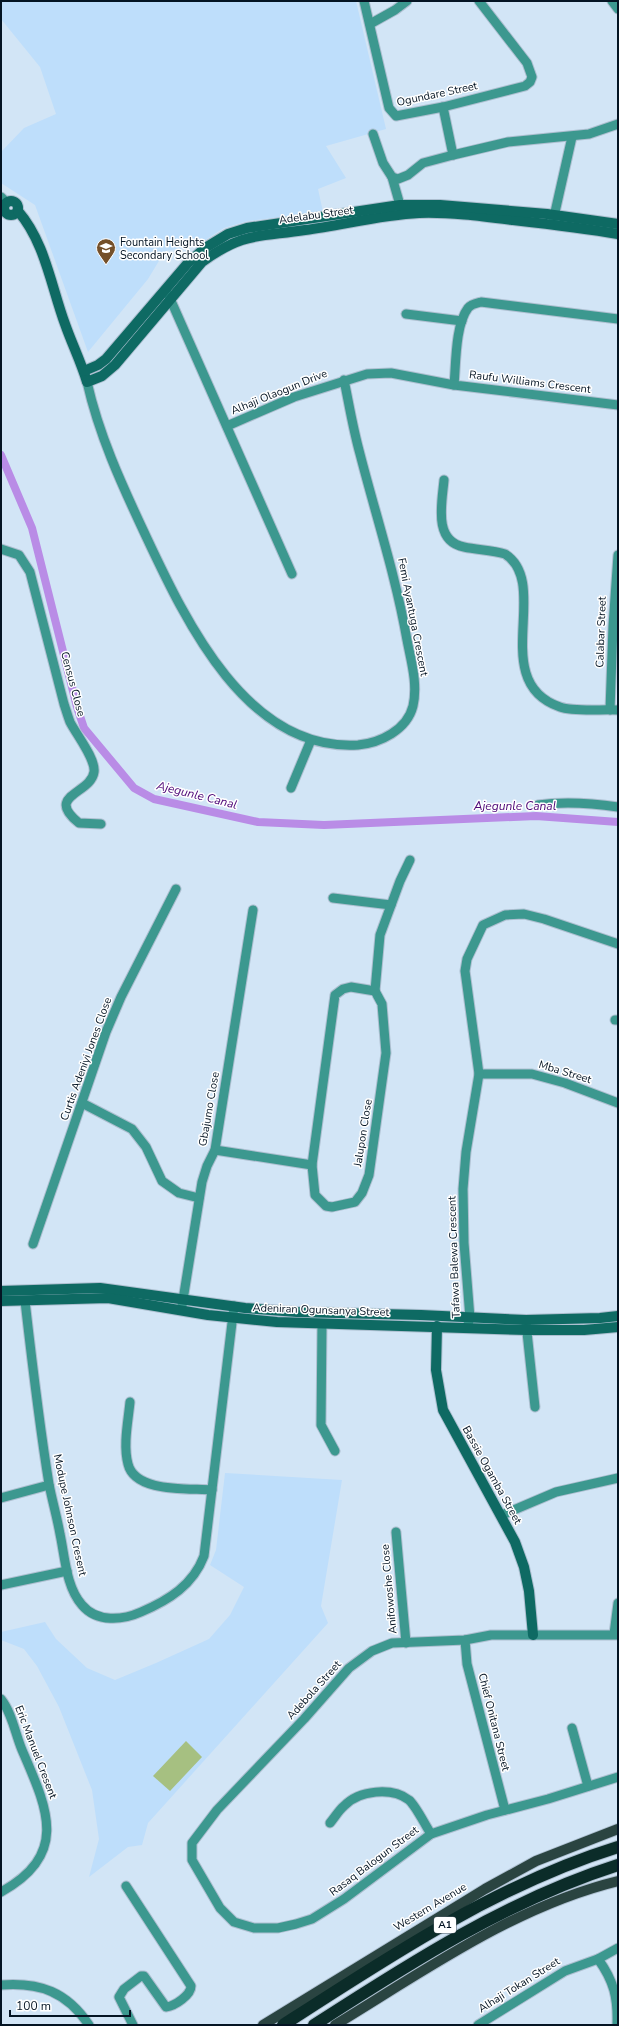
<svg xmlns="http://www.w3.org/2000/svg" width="619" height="2026" font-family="'Nunito Sans',sans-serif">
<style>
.built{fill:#bedefb}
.green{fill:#a6c081}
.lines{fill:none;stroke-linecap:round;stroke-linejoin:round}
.canal{stroke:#b98ce6;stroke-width:8}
.minor-casing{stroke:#adbfd0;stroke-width:11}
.secondary-casing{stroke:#adbfd0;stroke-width:12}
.primary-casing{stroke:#adbfd0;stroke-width:12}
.motorway-casing{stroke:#adbfd0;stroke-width:14}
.minor{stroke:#3c988f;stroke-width:9}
.secondary{stroke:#0e6a63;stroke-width:10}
.primary{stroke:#2a4441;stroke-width:10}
.motorway{stroke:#0b2c29;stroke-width:12}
.labels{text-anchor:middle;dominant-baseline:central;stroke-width:3;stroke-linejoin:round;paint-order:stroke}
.shield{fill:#fff;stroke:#4f5a65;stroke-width:1}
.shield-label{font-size:10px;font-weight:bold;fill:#041423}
.street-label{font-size:11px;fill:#041423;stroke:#fff}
.poi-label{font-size:11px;fill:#041423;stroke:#fff;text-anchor:start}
.water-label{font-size:12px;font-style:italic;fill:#4c0576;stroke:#fff}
</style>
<rect width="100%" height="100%" fill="#d2e5f6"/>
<g class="built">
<path d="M 1,1 L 356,1 L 386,129 L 326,146 L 346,178 L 318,189 L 323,212 L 248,221 L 224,228 L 196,246 L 165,251 L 148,279 L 88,352 L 35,205 L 1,183 L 1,152 L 24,128 L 56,114 L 40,67 L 1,19 Z"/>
<path d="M 225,1473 L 342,1480 L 321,1606 L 328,1623 L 148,1823 L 142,1845 L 128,1847 L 89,1877 L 99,1839 L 92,1790 L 59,1707 L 37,1666 L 24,1649 L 1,1640 L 1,1632 L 45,1622 L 56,1639 L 87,1668 L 115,1680 L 156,1663 L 209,1639 L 230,1615 L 244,1587 L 210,1565 L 216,1550 Z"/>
</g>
<path class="green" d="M 186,1741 L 202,1757 L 170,1791 L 153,1776 Z"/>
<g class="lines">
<path class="canal" d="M 1,455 L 32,528 L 77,707 L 84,728 L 134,788 L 154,799 L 258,822 L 324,825 L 536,816 L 618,822"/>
<g class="minor-casing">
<g id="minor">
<path d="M 364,1 L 389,108 L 396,116 L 443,107 L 525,86 L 530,82 L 532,77 L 527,63 L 479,1"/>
<path d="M 612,1 L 618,9"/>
<path d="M 370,24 L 395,10 L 407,1"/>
<path d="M 443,107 L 453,155"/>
<path d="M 373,134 L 383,163 L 392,177"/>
<path d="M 1,197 L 7,203"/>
<path d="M 397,211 L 400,205 L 392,177 L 398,179 L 408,175 L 423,163 L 453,155 L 508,142 L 589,134 L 618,124"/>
<path d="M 553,221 L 572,137"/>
<path d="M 168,294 L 292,574"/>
<path d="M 406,314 L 462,321"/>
<path d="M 618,319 L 481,302 C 477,303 471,304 468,308 C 455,325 456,365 454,385 L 618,405"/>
<path d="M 87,382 C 99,435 121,483 144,532 C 184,617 245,752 358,745 C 380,743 407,730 413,706 C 418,684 411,661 407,640 C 396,577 376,516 360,454 C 353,429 349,404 344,380"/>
<path d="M 227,426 L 294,397 L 367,374 L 391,373 L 454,385"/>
<path d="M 444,480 C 442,503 433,541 464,547 C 478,550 492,550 505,554 C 552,584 487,682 560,707 C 574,712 602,709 618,710"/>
<path d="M 1,549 L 19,555 L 30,572 L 64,704 C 66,710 68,717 70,722 C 76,734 96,759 94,772 C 91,794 44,795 79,823 L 101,824"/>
<path d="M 610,710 L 613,626 L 618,555"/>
<path d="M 291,788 L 311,740"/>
<path d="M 538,805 C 565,801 591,803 618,807"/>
<path d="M 333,898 L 391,905"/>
<path d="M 351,987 L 375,991 L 382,1004 L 386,1053 L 369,1175 L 362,1193 L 355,1202 L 332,1207 L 326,1206 L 315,1195 L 312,1165 L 335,995 L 343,989 Z"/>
<path d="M 375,991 L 380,935 L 400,881 L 410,860"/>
<path d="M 615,1020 L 618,1020"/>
<path d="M 479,1074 L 532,1074 L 565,1083 L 618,1103"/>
<path d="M 82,1103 L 132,1129 L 146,1147 L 162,1181 L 179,1193 L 199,1198"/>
<path d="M 215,1150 L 312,1165"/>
<path d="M 33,1244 L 106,1032 L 121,997 L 176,889"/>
<path d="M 25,1301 C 32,1362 39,1423 49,1484 C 52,1500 57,1517 60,1534 C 65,1557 66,1587 82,1605 C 97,1623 123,1620 141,1612 C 169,1600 193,1585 204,1556 L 234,1306"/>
<path d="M 182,1306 L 202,1182 L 207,1166 L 215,1150 L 253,910"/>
<path d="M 526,1323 L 535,1407"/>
<path d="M 322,1324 L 321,1425 L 335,1451"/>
<path d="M 468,1324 L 470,1318 L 464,1243 L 463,1189 L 466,1152 L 479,1074 L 465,971 L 467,959 L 483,925 L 505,915 L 524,914 L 544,919 L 618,944"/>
<path d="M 130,1402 C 128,1422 123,1445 128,1464 C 135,1493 189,1488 212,1490"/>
<path d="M 1,1498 L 49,1485"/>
<path d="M 502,1515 L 556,1492 L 618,1478"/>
<path d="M 396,1532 L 406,1643"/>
<path d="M 1,1585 L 67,1571"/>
<path d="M 614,1634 L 618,1603"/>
<path d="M 618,1635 L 491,1635 L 465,1640 L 392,1643 L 372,1651 L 349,1668 L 304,1719 L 217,1810 L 192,1843 L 192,1860 L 220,1908 L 234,1922 L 254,1928 L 278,1928 L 296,1924 L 312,1919 L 344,1899 L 431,1834 L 487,1815 L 548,1799 L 618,1777"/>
<path d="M 465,1640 L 467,1664 L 505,1810"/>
<path d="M 1,1699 C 12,1713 15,1733 22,1750 C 47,1808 70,1854 1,1892"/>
<path d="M 572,1728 L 588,1786"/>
<path d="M 330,1823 C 335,1817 339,1810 344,1806 C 359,1790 392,1787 409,1800 C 416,1806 425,1825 431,1834"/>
<path d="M 126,1886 L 191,1986 C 191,1995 175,2006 166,2007 L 144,1976 L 141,1976 L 124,1989 L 119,1997 L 133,2025"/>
<path d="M 598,1959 C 614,1981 618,1998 617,2025"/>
<path d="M 1,1985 C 40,1982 67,1992 89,2025"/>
<path d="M 478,2025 L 565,1971 L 598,1959 L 618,1948"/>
</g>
</g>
<g class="secondary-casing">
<g id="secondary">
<circle cx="11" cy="208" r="7"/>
<path d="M 18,211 C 45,242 51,286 65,324 C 72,344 81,362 87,382 L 102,376 L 115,365 L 202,262 C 243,232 258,237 305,230 C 343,225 380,215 419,213 C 450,212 481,216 513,220 C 548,224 583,228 618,234"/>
<path d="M 84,371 L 98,365 L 106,359 L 188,263 L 205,248 L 228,234 L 247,228 L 400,205 L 440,205 L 547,214 L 618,224"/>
<path d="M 1,1291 L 100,1288 L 245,1308 L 297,1312 L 421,1315 L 526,1320 L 600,1318 L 618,1316"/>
<path d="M 1,1301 L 108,1298 L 208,1315 L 277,1322 L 527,1330 L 584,1330 L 618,1327"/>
<path d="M 437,1326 L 436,1370 L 443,1410 L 515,1542 L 524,1567 L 529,1591 L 533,1635"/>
</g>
</g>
<g class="primary-casing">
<g id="primary">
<path d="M 263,2025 L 485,1889 L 536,1861 L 618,1829"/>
<path d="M 335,2025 C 424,1971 515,1906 618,1881"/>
</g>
</g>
<g class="motorway-casing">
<g id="motorway">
<path d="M 283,2025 C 388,1957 498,1884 618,1847"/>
<path d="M 314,2025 C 410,1963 508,1900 618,1865"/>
</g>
</g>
<use href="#minor" class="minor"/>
<use href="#secondary" class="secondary"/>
<use href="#primary" class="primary"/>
<use href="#motorway" class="motorway"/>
</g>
<defs>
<g id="school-pin" transform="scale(1)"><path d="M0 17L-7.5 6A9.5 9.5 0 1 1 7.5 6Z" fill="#74502a" stroke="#fff"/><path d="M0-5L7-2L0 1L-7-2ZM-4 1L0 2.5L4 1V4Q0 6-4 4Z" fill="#fff"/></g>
</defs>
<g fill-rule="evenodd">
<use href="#school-pin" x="106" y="248"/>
</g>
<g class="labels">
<rect class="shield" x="434" y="1917" width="22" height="16" rx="3"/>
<g class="shield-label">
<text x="445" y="1925">A1</text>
</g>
<g class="street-label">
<text transform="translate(437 94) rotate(-12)">Ogundare Street</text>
<text transform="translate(316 215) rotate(-8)">Adelabu Street</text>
<text transform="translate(530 382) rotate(7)">Raufu Williams Crescent</text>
<text transform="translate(279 392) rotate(-22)">Alhaji Olaogun Drive</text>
<text transform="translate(413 617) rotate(79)">Femi Ayantuga Crescent</text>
<text transform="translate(601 632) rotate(-88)">Calabar Street</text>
<text transform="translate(73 684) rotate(75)">Census Close</text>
<text transform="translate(86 1059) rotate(-70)">Curtis Adeniyi Jones Close</text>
<text transform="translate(565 1072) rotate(17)">Mba Street</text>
<text transform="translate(209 1109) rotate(-80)">Gbajumo Close</text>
<text transform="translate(363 1133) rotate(-81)">Jalupon Close</text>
<text transform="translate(454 1257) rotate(-92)">Tafawa Balewa Crescent</text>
<text transform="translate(321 1310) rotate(2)">Adeniran Ogunsanya Street</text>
<text transform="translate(492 1475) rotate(61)">Bassie Ogamba Street</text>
<text transform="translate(70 1515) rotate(78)">Modupe Johnson Cresent</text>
<text transform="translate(389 1589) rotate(-95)">Anifowoshe Close</text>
<text transform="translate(314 1690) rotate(-48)">Adebola Street</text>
<text transform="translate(494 1722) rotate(76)">Chief Onitana Street</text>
<text transform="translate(36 1752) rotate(69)">Eric Manuel Cresent</text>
<text transform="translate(374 1861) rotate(-37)">Rasaq Balogun Street</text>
<text transform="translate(430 1907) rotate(-31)">Western Avenue</text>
<text transform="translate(519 1985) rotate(-32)">Alhaji Tokan Street</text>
</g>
<g class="poi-label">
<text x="120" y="242">Fountain Heights<tspan x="120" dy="13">Secondary School</tspan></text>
</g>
<g class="water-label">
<text transform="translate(197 795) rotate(14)">Ajegunle Canal</text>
<text x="515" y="806">Ajegunle Canal</text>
</g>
</g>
<rect width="619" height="2026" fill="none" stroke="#041423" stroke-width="4"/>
<path d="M10 2010v6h120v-6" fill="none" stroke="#041423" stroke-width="2"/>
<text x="16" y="2010" font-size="12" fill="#041423" stroke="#ffffff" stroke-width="3" paint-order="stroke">100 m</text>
</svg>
